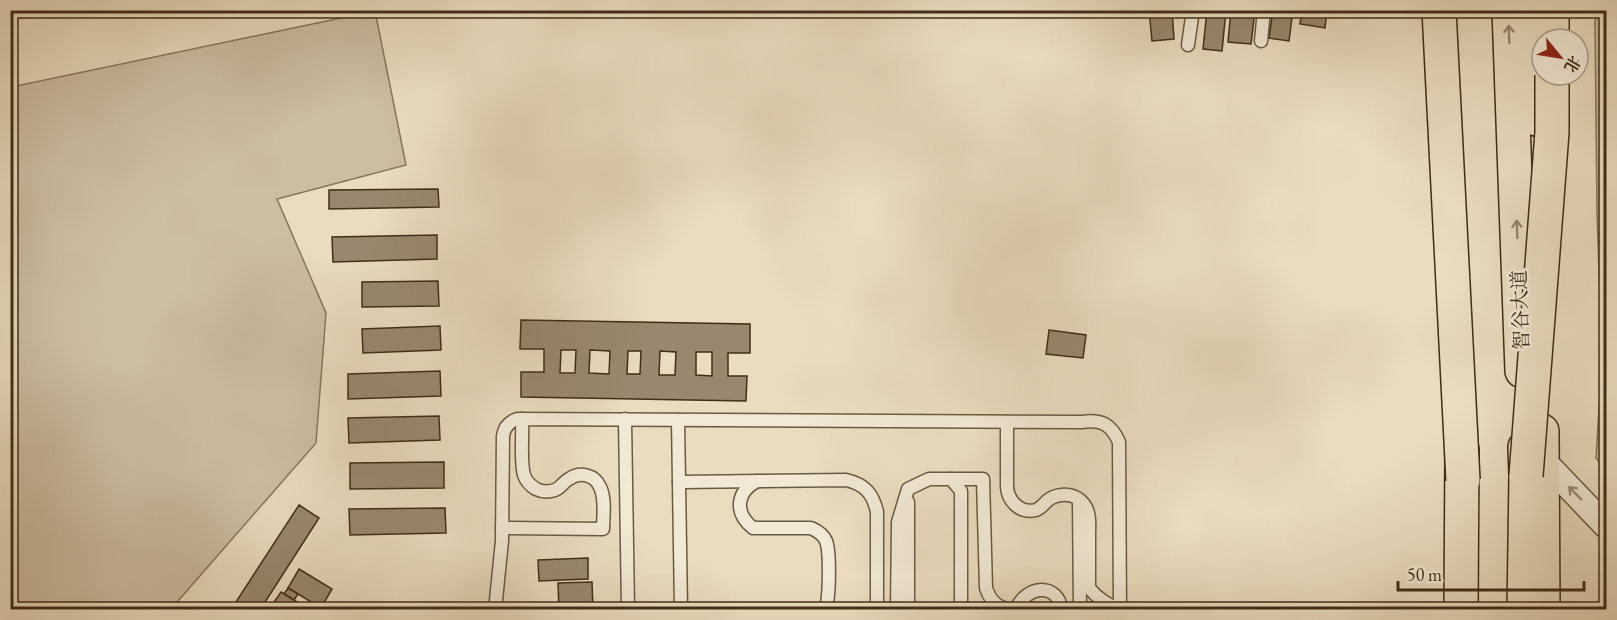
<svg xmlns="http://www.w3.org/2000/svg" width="1617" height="620" font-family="'EB Garamond','Noto Serif SC',serif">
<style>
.green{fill:#ccbea3;stroke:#86765e;stroke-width:1.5}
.building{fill:#98886f;stroke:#402e18;stroke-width:1.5;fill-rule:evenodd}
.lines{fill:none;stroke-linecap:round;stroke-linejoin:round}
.service-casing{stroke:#6a5a42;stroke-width:15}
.minor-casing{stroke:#6a5a42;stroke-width:27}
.primary-casing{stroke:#402e18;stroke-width:36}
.trunk-casing{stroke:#402e18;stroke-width:36}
.service{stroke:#f1e8d5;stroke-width:12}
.minor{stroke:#f1e8d5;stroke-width:24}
.primary{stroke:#e9dcbf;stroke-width:33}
.trunk{stroke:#e9dcbf;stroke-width:33}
.trunk-bridge-casing{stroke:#402e18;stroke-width:36;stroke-linecap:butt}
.trunk-bridge{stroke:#e9dcbf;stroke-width:33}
.oneway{stroke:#94856c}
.oneway2{stroke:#988b76}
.labels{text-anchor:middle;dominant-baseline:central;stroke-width:5;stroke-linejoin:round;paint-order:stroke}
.street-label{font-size:20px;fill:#402e18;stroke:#f1e8d5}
</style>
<rect width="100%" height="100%" fill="#e9dcbf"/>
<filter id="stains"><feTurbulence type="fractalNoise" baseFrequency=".00333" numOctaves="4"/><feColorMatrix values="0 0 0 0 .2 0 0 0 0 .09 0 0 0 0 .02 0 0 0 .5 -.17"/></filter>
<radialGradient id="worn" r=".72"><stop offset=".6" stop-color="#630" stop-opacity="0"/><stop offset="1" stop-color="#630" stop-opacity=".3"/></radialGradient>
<g class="green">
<path d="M 1606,10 L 1606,471 L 1596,458 L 1602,357 L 1597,213 L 1595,22 L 1597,11 Z"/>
<path d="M 375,11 L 406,165 L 277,199 L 326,313 L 316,443 L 171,609 L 11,609 L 11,87 Z"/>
</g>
<g class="building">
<path d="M 1149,10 L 1172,10 L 1174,39 L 1152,41 Z"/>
<path d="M 1207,10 L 1226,10 L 1222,51 L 1203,49 Z"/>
<path d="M 1231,10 L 1255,10 L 1251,44 L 1228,42 Z"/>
<path d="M 1273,10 L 1293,10 L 1289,41 L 1269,38 Z"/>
<path d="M 1302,10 L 1327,10 L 1325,28 L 1300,24 Z"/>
<path d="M 438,189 L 439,207 L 329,209 L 329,190 Z"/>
<path d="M 437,235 L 437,259 L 333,262 L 332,237 Z"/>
<path d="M 438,281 L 439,306 L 362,307 L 362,282 Z"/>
<path d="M 521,320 L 750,324 L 750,353 L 728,353 L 728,376 L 747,376 L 746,401 L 521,397 L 521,372 L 544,372 L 544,349 L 520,349 ZM 561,350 L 576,350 L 575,373 L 560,373 ZM 590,350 L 610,351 L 609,374 L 589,373 ZM 628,351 L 641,351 L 640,374 L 627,374 ZM 660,351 L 676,352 L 675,375 L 659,375 ZM 696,352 L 712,352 L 712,376 L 696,375 Z"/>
<path d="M 440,326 L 441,350 L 363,353 L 362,329 Z"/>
<path d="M 1049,330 L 1086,335 L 1083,358 L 1046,354 Z"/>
<path d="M 440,371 L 441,396 L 348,399 L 348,374 Z"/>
<path d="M 439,416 L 440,440 L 349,443 L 348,418 Z"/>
<path d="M 444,462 L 444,488 L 350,489 L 350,463 Z"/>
<path d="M 299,505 L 319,518 L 260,610 L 242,610 L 234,605 Z"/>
<path d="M 445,508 L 446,533 L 350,535 L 349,509 Z"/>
<path d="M 588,558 L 588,579 L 539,581 L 538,560 Z"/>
<path d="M 299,569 L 332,589 L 321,608 L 288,588 Z"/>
<path d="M 592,582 L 593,610 L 559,610 L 558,583 Z"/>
<path d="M 288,588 L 298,594 L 294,600 L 284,594 Z"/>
<path d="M 281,592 L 310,610 L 279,610 L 272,605 Z"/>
</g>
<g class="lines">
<g class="service-casing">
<g id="service">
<path d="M 1261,41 L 1264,10"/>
<path d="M 1188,45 L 1193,10"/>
<path d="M 625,419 L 628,610"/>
<path d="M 678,420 L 681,610"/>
<path d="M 1007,422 L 1007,487 C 1008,501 1020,514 1036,510 C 1041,508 1043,505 1047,501 C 1055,494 1068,493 1077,498 C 1082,501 1087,507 1088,513 C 1090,520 1089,529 1089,536 C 1089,554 1089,571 1089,588 C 1098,599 1107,605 1120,609"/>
<path d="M 951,479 L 983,479 L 986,588 C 991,603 1000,610 1016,609 C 1027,585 1057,582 1062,610"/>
<path d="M 757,481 C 736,492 734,513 753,528 L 811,528 C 818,531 823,534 826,541 C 830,551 830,599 825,610"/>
<path d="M 679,482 L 846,480 C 864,484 873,493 877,512 L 877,610"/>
<path d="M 1079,500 L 1080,610"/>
<path d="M 908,502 L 908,610"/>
<path d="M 502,528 L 603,529 C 603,517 606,499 600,487 C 595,475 580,471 569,479 C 563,482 561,488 555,490 C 549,492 542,492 536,489 C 531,486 526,481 524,475 C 520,462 523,434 522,419"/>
<path d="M 495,610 L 502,541 L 503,436 C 504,427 509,422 517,419 L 1082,422 C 1101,419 1111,424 1119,442 L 1120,610"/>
<path d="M 897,610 L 898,522 L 908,489 L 929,479 L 951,479 L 961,491 L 961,610"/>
</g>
</g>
<g class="minor-casing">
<path id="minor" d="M 1543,460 L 1606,526"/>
</g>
<g class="primary-casing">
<g id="primary">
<path d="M 1534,10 L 1536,119"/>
<path d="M 1542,431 L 1543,610"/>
</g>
</g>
<g class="trunk-casing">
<g id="trunk">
<path d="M 1509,10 L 1522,371"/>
<path d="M 1552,39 L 1552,10"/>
<path d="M 1461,610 L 1462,450"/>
<path d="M 1524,610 L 1526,476 L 1525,447"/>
</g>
</g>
<use href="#service" class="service"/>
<use href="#minor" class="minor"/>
<use href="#primary" class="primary"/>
<use href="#trunk" class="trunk"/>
<g class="trunk-bridge-casing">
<g id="trunk-bridge">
<path d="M 1439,10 L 1463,480"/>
<path d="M 1526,476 L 1552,132 L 1552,75"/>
</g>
</g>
<use href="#trunk-bridge" class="trunk-bridge"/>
</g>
<defs><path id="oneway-shaft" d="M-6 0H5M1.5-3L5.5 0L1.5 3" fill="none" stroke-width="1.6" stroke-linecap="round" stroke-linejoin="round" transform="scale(1.5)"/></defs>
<g class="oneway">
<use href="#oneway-shaft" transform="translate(1509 34) rotate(-92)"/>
<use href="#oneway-shaft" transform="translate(1517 229) rotate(-92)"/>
</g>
<use class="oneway2" href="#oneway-shaft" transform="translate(1575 493) rotate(-134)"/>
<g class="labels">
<g class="street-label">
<text transform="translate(1520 310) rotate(-92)">智谷大道</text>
</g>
</g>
<rect width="1617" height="620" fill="none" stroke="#e9dcbf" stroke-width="36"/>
<rect x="12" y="12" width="1593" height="596" fill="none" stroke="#402e18" stroke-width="3"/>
<rect x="18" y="18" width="1581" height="584" fill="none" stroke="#402e18" stroke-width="1.5"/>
<g transform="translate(1560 57) rotate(120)"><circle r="28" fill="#f1e8d5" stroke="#aa9e89" stroke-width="1.5"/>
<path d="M0-4.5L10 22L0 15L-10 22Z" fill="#8f2418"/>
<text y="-9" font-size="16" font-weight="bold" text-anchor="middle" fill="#402e18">北</text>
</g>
<path d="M1398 581v9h186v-9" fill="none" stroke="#402e18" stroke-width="3"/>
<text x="1407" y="581" font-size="18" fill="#402e18" stroke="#f1e8d5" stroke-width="4.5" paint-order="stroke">50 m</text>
<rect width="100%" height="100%" filter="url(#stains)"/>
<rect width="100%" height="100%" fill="url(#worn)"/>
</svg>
